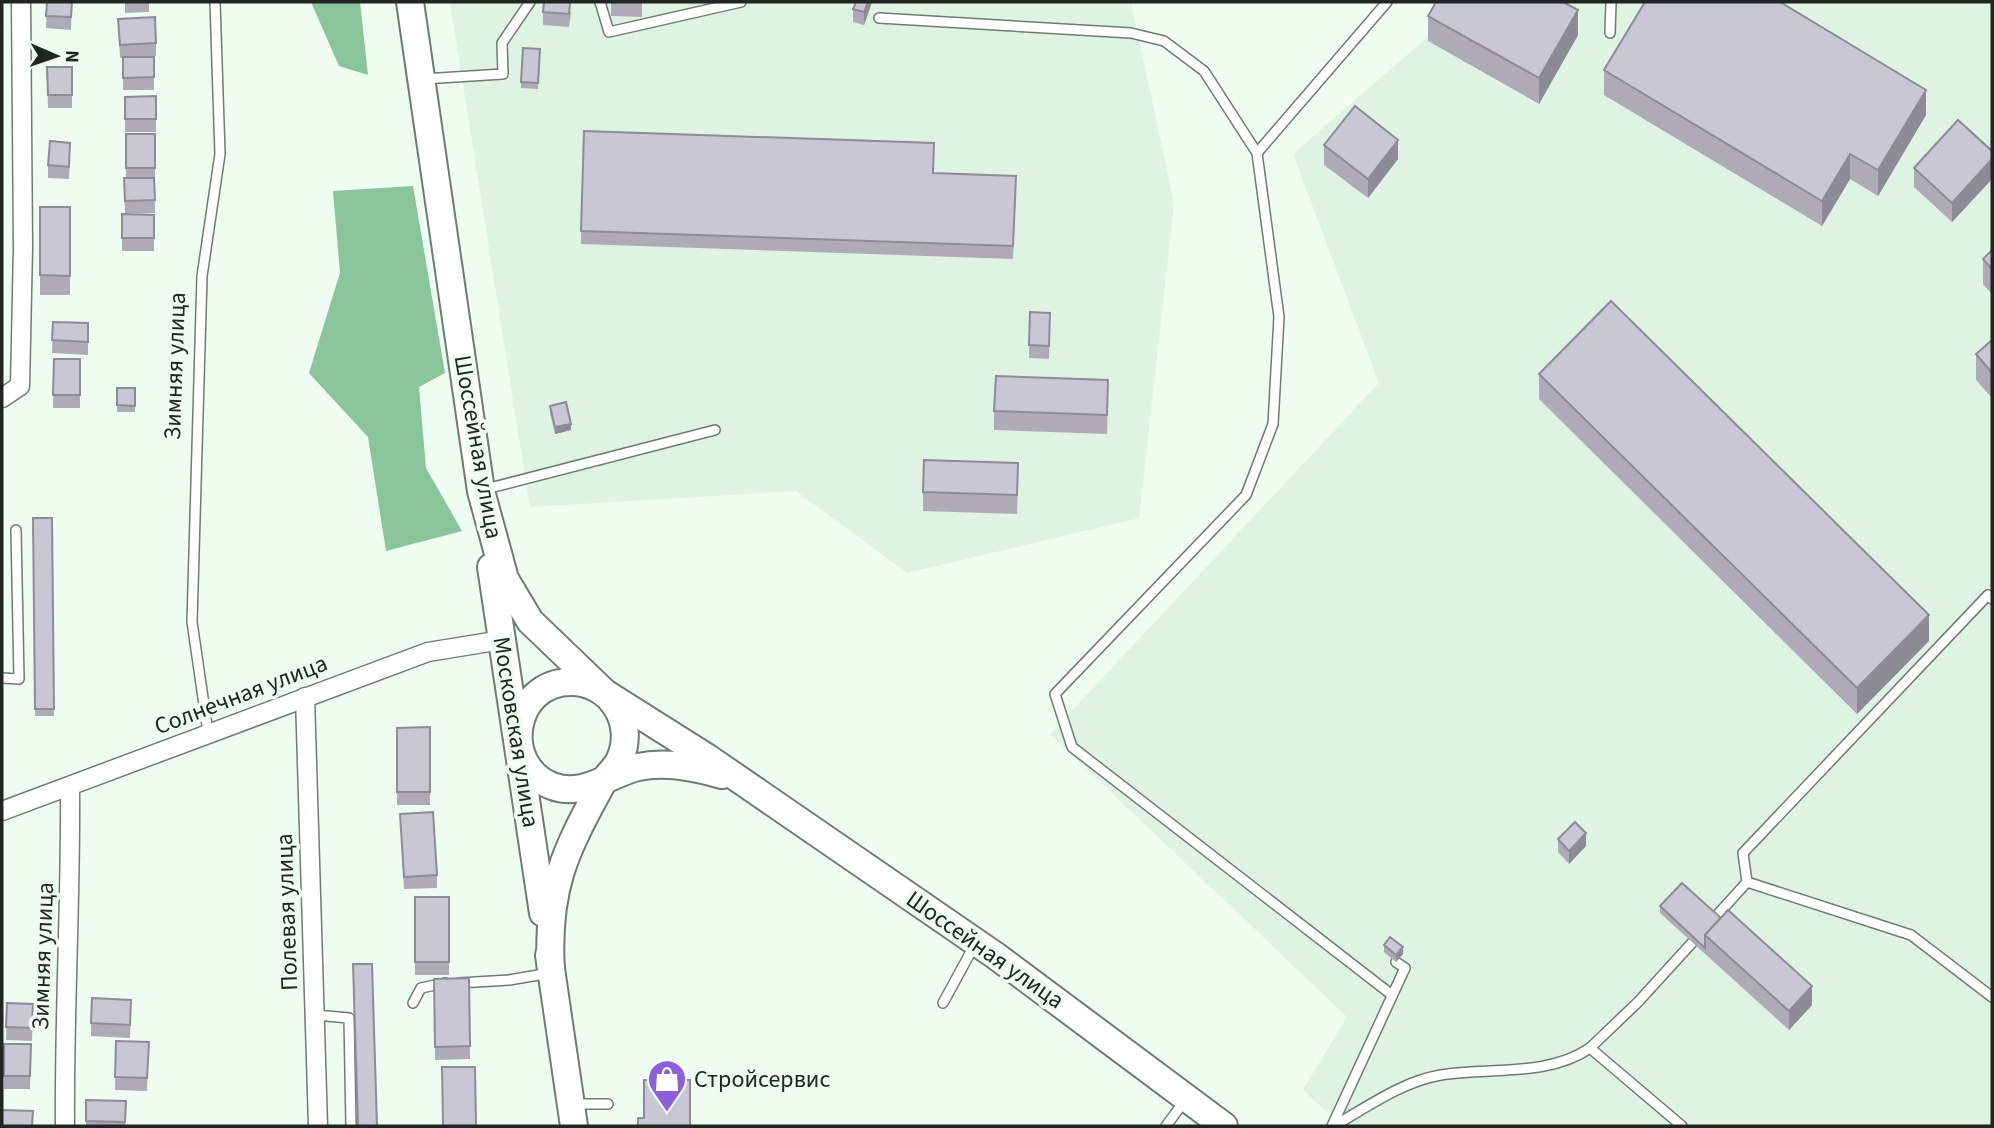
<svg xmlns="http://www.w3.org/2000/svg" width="1994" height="1128" font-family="'Source Sans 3',sans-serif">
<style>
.built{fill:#def3e3}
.forest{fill:#8ac49a}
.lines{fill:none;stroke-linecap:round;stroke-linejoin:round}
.service-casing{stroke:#6f7c72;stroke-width:12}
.minor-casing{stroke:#6f7c72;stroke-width:21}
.secondary-casing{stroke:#6f7c72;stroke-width:30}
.service{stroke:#fff;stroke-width:9}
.minor{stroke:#fff;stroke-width:18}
.secondary{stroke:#fff;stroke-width:26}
.wall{fill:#aeabb7}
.shaded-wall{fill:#8d8b95}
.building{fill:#cac7d5;stroke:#8d8b95;stroke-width:2}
.labels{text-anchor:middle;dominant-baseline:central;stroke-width:7;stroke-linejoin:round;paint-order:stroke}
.street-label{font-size:24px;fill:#212622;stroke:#eefcf1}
.poi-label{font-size:24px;fill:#212622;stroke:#eefcf1;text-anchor:start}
</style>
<rect width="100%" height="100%" fill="#eefcf1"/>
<g class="built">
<path d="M 450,2 L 1131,2 L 1174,203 L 1139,518 L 907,573 L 796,491 L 530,507 Z"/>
<path d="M 1468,2 L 1992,2 L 1992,1126 L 1342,1126 L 1303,1090 L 1347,1017 L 1050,734 L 1379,383 L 1293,154 Z"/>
</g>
<g class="forest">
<path d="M 311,2 L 360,2 L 368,75 L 339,66 Z"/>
<path d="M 413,186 L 445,373 L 419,387 L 426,468 L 462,531 L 386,551 L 368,437 L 309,373 L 340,273 L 333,191 Z"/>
</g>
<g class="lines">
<g class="service-casing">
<g id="service">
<path d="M 600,2 L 609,32 L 741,2"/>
<path d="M 1387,2 L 1257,153 L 1279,317 L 1273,424 L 1246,495 L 1055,694 L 1072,747 L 1392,995"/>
<path d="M 879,18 L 1131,33 L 1164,41 L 1204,71 L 1257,153"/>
<path d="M 1610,33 L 1611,2"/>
<path d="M 423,79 L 503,74 L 502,43 L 530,2"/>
<path d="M 482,490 L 715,430"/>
<path d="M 2,678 L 19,679 L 16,530"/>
<path d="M 208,732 L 192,622 L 202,276 L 220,154 L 215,2"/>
<path d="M 1747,882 L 1911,935 L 1992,997"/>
<path d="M 1710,923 L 1747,882 L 1743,853 L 1988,595 L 1992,599"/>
<path d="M 459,983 L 509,980 L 550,973"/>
<path d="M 413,1003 L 421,988 L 445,983"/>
<path d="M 943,1003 L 974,946"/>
<path d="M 315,1015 L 349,1018 L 351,1126"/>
<path d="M 1590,1048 L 1638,1002 L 1700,934"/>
<path d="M 573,1104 L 608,1104"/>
<path d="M 1166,1126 L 1186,1099"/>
<path d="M 1332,1126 L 1405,968 L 1396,962"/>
<path d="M 1334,1126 C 1367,1107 1403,1081 1441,1075 C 1490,1067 1548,1077 1590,1048 L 1682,1126"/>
</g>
</g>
<g class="minor-casing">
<g id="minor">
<path d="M 2,398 L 20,386 L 23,247 L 21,2"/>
<path d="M 305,697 L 318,1126"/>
<path d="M 2,811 L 428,652 L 502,640"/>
<path d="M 65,1126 C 64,1013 71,901 70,788"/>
</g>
</g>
<g class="secondary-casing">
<g id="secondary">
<path d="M 410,2 L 481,491 L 505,579 L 530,621 L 605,693 L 708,758 L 996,956 L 1224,1126"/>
<path d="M 491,567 L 543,913"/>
<path d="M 549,955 L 574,1126"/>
<path d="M 551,972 C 546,889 564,853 603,782 C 608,774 615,769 619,761 C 637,724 611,682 571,682 C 512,682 499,765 552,786 C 583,798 609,774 638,767 C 666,761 695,767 722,775"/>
</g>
</g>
<use href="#service" class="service"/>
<use href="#minor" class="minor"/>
<use href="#secondary" class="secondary"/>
</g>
<g class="wall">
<path d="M 47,2 L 72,2 L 71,30 L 46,28 Z"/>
<path d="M 125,2 L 149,2 L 149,12 L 125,13 Z"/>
<path d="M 611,2 L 642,2 L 642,17 L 611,16 Z"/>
<path d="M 872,2 L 864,25 L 853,22 L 853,9 Z"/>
<path d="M 543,12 L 571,12 L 569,27 L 543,25 Z"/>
<path d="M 1428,16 L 1578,35 L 1539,104 L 1428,41 Z"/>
<path d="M 118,19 L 156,43 L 156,56 L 136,57 L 154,57 L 154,90 L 123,90 L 123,58 L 120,58 Z"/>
<path d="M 540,49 L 538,89 L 521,88 L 521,82 Z"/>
<path d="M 47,67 L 72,67 L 72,108 L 48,108 Z"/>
<path d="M 1604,70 L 1926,115 L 1878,196 L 1850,179 L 1822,226 L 1604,95 Z"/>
<path d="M 156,96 L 156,132 L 125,132 L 125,97 Z"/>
<path d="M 126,134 L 155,134 L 155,213 L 125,214 L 124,178 L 126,178 Z"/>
<path d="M 1324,145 L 1398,159 L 1368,198 L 1324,165 Z"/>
<path d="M 1992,151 L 1992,179 L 1952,222 L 1914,187 L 1914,168 Z"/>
<path d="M 70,156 L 69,179 L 48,178 L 48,165 Z"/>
<path d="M 933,173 L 1016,189 L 1013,259 L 581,244 L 581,231 Z"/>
<rect x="40" y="207" width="30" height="88"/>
<path d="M 122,214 L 154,215 L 154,251 L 122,251 Z"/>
<path d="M 1992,250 L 1992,294 L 1983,284 L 1983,259 Z"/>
<path d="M 1030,312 L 1050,313 L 1049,359 L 1029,358 Z"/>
<path d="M 53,322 L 88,323 L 88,355 L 52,353 Z"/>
<path d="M 1992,340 L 1992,398 L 1976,380 L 1976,354 Z"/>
<path d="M 54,359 L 80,359 L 80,408 L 53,408 Z"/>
<path d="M 1539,374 L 1929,641 L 1857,714 L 1539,399 Z"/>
<rect x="117" y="388" width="18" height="24"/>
<path d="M 1108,399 L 1107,434 L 994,430 L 994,411 Z"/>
<path d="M 550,406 L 571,430 L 555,434 L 550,413 Z"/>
<path d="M 1018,482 L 1017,514 L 923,511 L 923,492 Z"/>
<path d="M 33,518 L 52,518 L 54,716 L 35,716 Z"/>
<path d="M 430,727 L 430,805 L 397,805 L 397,728 Z"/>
<path d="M 400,814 L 437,875 L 437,888 L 404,889 Z"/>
<path d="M 1558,839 L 1586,846 L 1569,864 L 1558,852 Z"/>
<rect x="415" y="897" width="34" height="78"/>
<path d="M 1660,906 L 1721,918 L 1812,1005 L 1789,1030 L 1660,913 Z"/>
<path d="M 1384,945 L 1403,954 L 1396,962 L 1384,952 Z"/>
<path d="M 469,978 L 470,1059 L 435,1060 L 434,979 Z"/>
<path d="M 7,1003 L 33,1004 L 32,1041 L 6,1040 Z"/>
<path d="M 131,1013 L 130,1038 L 91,1036 L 91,1023 Z"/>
<path d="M 116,1041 L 149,1042 L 147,1091 L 115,1090 Z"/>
<path d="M 4,1044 L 31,1044 L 30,1089 L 4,1089 Z"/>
<path d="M 86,1100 L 126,1101 L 125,1126 L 86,1126 Z"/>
</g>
<g class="shaded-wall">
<path d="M 868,2 L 872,2 L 864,25 L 864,12 Z"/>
<path d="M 1578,10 L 1578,35 L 1539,104 L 1539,78 Z"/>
<path d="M 1926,90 L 1926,115 L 1878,196 L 1878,170 Z"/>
<path d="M 1398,140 L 1398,159 L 1368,198 L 1368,179 Z"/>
<path d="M 1850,154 L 1850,179 L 1822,226 L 1822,201 Z"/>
<path d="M 1992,159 L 1992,179 L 1952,222 L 1952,203 Z"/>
<path d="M 571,424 L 571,430 L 555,434 L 555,427 Z"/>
<path d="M 1929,615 L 1929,641 L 1857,714 L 1857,688 Z"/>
<path d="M 1586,833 L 1586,846 L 1569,864 L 1569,851 Z"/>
<path d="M 1403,947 L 1403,954 L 1396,962 L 1396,955 Z"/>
<path d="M 1812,986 L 1812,1005 L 1789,1030 L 1789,1011 Z"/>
</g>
<g class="building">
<path d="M 47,2 L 72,2 L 71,17 L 46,16 Z"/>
<path d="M 544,2 L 570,2 L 569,14 L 543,12 Z"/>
<path d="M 856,2 L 868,2 L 864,12 L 853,9 Z"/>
<path d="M 1436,2 L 1563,2 L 1578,10 L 1539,78 L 1428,16 Z"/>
<path d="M 1645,2 L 1780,2 L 1926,90 L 1878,170 L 1850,154 L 1822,201 L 1604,70 Z"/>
<path d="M 155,17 L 156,43 L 120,45 L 118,19 Z"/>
<path d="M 523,48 L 540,49 L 538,83 L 521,82 Z"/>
<path d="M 123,57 L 154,57 L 154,77 L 123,78 Z"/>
<path d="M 47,67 L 72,67 L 72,95 L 48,95 Z"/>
<path d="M 156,96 L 156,119 L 125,119 L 125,97 Z"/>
<path d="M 1355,106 L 1398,140 L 1368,179 L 1324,145 Z"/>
<path d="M 1958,120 L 1992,151 L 1992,159 L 1952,203 L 1914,168 Z"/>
<path d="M 584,131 L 934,143 L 933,173 L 1016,176 L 1013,246 L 581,231 Z"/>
<rect x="126" y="134" width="29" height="34"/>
<path d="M 50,141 L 70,143 L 69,167 L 48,165 Z"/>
<path d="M 124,178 L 154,178 L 155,200 L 125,201 Z"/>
<path d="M 40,207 L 70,207 L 70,276 L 40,275 Z"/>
<path d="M 122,214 L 154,215 L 154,238 L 122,238 Z"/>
<path d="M 1992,250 L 1992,269 L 1983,259 Z"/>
<path d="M 1611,301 L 1929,615 L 1857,688 L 1539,374 Z"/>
<path d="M 1030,312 L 1050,313 L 1049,346 L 1029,345 Z"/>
<path d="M 53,322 L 88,323 L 88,342 L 52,340 Z"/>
<path d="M 1992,340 L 1992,373 L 1976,354 Z"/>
<path d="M 54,359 L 80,359 L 80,395 L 53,395 Z"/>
<path d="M 996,376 L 1108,380 L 1107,415 L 994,411 Z"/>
<path d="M 117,388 L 135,388 L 135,406 L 117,405 Z"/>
<path d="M 566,402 L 571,424 L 555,427 L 550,406 Z"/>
<path d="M 924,460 L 1018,463 L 1017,495 L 923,492 Z"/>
<path d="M 33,518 L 52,518 L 54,709 L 35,709 Z"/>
<path d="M 430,727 L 430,792 L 397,792 L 397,728 Z"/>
<path d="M 433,812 L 437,875 L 404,877 L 400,814 Z"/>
<path d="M 1575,822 L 1586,833 L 1569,851 L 1558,839 Z"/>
<path d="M 1682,883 L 1721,918 L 1705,935 L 1705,948 L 1660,906 Z"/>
<rect x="415" y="897" width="34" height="65"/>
<path d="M 1728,910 L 1812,986 L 1789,1011 L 1705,935 Z"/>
<path d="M 1390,937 L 1403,947 L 1396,955 L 1384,945 Z"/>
<path d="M 353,964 L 372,964 L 377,1126 L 358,1126 Z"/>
<path d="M 469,978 L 470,1046 L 435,1047 L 434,979 Z"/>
<path d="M 92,998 L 131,1000 L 130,1025 L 91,1023 Z"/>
<path d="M 7,1003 L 33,1004 L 32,1028 L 6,1027 Z"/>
<path d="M 116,1041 L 149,1042 L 147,1078 L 115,1077 Z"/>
<path d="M 4,1044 L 31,1044 L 30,1076 L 4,1076 Z"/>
<path d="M 442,1067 L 475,1067 L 476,1126 L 443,1126 Z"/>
<path d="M 644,1080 L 690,1080 L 690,1126 L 638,1126 L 638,1118 L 644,1118 Z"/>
<path d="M 86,1100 L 126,1101 L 125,1122 L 86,1121 Z"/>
<path d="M 2,1110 L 33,1111 L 32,1126 L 2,1126 Z"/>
</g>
<defs>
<g id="shop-pin" transform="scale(2.0125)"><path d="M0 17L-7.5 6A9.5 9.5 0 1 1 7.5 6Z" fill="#8b60da" stroke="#eefcf1"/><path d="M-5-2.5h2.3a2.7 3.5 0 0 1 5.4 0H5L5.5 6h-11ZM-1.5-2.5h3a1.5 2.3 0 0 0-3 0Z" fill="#fff"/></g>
</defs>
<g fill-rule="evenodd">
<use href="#shop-pin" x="667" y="1079"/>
</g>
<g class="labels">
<g class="street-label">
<text transform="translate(175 366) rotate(-88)">Зимняя улица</text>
<text transform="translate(478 447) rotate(80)">Шоссейная улица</text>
<text transform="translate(241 695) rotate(-21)">Солнечная улица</text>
<text transform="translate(516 732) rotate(81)">Московская улица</text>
<text transform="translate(287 912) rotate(-92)">Полевая улица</text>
<text transform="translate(985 950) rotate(35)">Шоссейная улица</text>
<text transform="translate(43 956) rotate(-88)">Зимняя улица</text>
</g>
<g class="poi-label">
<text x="694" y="1079">Стройсервис</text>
</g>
</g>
<rect width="1994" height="1128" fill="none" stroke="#212622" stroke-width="7"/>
<g transform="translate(56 56) rotate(92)" stroke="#eefcf1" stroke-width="5" paint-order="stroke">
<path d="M0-5L12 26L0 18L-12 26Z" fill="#212622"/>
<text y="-10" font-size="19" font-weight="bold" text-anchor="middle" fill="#212622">N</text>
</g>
</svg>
